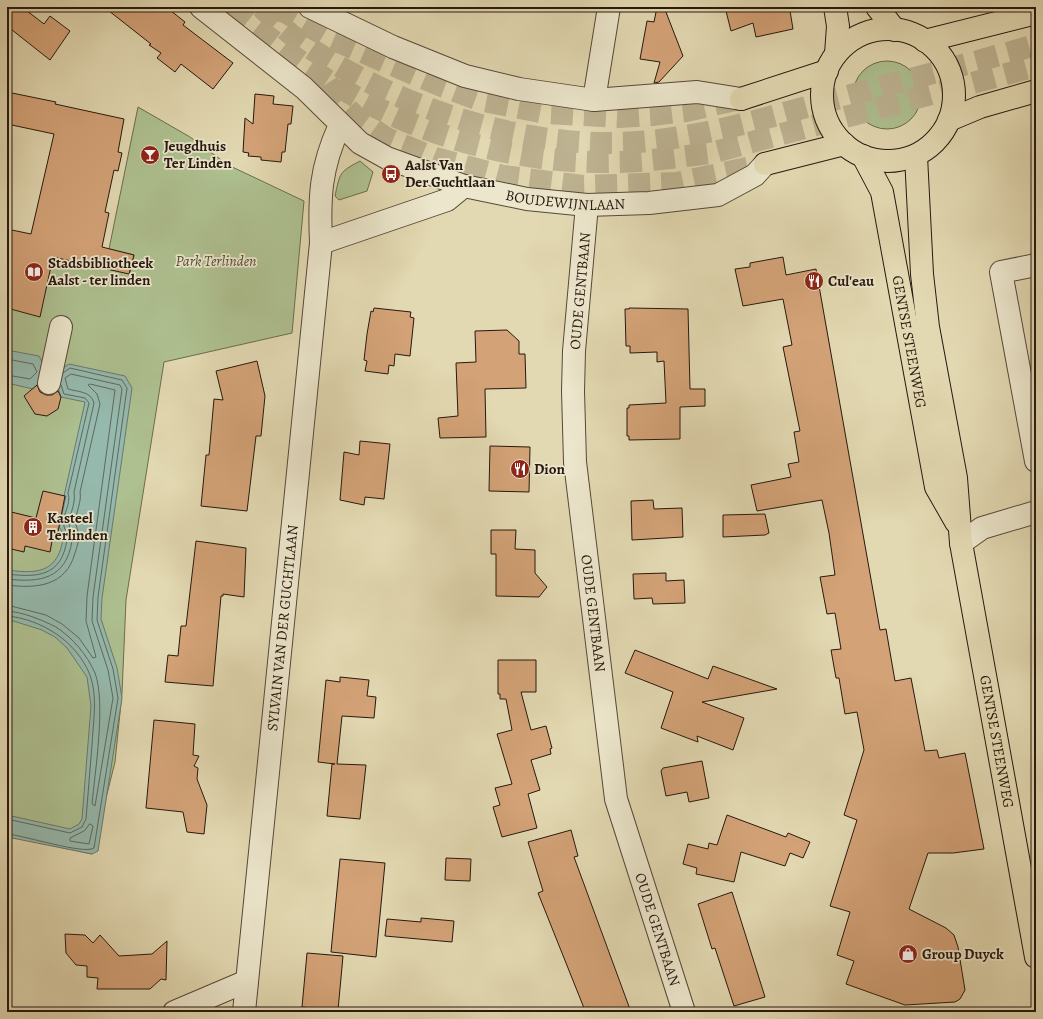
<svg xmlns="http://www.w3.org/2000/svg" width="1043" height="1019" font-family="Alegreya,serif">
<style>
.green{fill:#aec090;stroke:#6a6c50}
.water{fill:#95b9ad;stroke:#69796e}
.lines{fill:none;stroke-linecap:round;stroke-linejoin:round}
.shore{stroke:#5e685e;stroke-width:1}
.building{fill:#d3a277;stroke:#27180f}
.highway-tunnel{stroke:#bdb291;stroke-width:22;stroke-dasharray:22 11;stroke-linecap:butt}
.minor-casing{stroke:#564838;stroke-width:24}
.major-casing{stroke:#27180f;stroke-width:24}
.highway-casing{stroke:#27180f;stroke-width:24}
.minor{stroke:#ece6cc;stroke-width:22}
.major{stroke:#e2d8b1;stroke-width:22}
.highway{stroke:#e2d8b1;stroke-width:22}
.labels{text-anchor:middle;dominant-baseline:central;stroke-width:3.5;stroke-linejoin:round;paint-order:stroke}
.poi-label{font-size:15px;font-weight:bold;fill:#27180f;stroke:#ece6cc;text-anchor:start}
.street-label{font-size:15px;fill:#27180f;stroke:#ece6cc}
.park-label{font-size:15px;font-style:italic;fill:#504a36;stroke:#ece6cc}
</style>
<rect width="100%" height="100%" fill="#e2d8b1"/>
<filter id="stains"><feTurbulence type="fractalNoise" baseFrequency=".005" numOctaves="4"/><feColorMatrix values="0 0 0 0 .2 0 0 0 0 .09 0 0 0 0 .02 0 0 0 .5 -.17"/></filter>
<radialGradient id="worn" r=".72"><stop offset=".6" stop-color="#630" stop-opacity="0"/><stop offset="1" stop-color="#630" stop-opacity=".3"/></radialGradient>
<g class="green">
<circle cx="887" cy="95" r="34"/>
<path d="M 138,107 L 190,137 L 228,165 L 304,201 L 292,333 L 164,362 L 126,600 L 122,693 L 115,762 L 92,854 L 7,836 L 7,308 L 53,257 L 130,273 L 134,255 L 109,249 Z"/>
<path d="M 360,161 L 373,172 L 367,191 L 339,200 L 335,196 C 340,173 339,172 360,161 Z"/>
</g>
<g class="water">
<path d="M 7,350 L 39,356 L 46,370 L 41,382 L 33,389 L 7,383 Z"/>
<path d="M 69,364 L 125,376 L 132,388 L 102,598 L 101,619 L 117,668 L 122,698 L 98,851 L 92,854 L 7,837 L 7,815 L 70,829 L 79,824 L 82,819 L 91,706 L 87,677 L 67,648 L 55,637 L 42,630 L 7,619 L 7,570 C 30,573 53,575 61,548 C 63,540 65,534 59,527 L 66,496 L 64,496 L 85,402 L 61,397 L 57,385 L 57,372 Z"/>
</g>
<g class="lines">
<g class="shore">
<path d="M 7,359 L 33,364 L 37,372 L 30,379 L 7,375"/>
<path d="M 7,574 C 32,577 57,578 65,549 C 66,544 68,539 67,534 C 67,531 64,529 64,526 C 61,516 72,504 68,493 L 89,403 L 85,398 L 64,394 L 61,385"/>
<path d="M 7,579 C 40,583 66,579 72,541 C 73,534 69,529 69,523 C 70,513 76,503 74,492 L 94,403 C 91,391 78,392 68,389 L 65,378 L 71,374 L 120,385 L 122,389 L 93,597 L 92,621 L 108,670 L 113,698 L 95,806 L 92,804 C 95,772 106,702 95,673 C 87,655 73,638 56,627 C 42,620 23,612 7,611"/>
<path d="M 7,585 C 37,589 66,586 75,553 C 77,547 79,541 79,535 C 78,530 76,527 76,523 C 75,512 82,503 80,492 L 100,404 L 97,394 L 88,385 L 90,384 L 115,390 L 87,596 L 86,621 L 96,657 L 93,658 L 79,638 L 62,624 L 46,615 L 7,605"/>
<path d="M 7,616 C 42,619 77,642 90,675 C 98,697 93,723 92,745 C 90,770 88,794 86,819 L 82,827 L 70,833 L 7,819"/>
<path d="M 90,824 L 93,826 L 89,844 L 70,841 L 70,838 L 84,831 Z"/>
<path d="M 7,834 C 23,835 84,855 94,848 L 118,698 L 113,669 L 97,620 L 98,597 L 127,388 L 122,380 L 70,368 L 63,373"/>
</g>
</g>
<g class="building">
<path d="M 7,7 L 22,7 L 44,24 L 50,16 L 70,31 L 50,60 L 7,26 Z"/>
<path d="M 104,7 L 166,7 L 185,22 L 183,25 L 233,63 L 213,89 L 181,64 L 175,72 L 157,58 L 161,53 L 149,45 L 151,44 Z"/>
<path d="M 657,7 L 664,7 L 683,56 L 659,82 L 654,83 L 660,62 L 640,59 L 647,21 L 654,22 Z"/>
<path d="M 725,7 L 792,7 L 792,10 L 790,11 L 793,29 L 756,37 L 753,23 L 731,31 Z"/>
<path d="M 7,92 L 56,102 L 55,104 L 124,119 L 118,152 L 122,153 L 118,171 L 114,170 L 105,212 L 109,213 L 102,247 L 134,255 L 129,274 L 53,257 L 40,317 L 7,308 L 7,229 L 31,234 L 54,134 L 7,124 Z"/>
<path d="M 255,94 L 274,96 L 273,104 L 293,106 L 291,124 L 288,124 L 285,152 L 282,152 L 281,162 L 261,160 L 261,157 L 248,156 L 249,153 L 243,152 L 245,118 L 253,124 Z"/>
<path d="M 783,257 L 786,275 L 816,269 L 880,630 L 886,629 L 895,681 L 911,678 L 925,751 L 937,750 L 939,758 L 965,753 L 984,849 L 953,853 L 928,853 L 909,909 L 946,928 L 954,935 L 958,947 L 965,990 L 960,999 L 955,1002 L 905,1005 L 846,984 L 854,961 L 837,955 L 850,912 L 830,906 L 857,820 L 844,815 L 864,750 L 857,712 L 845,714 L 839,678 L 836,678 L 831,650 L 841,649 L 835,613 L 827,614 L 820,577 L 835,575 L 829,533 L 822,500 L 757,511 L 751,485 L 791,477 L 788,464 L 799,462 L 794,432 L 800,431 L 783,347 L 792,345 L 783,299 L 743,306 L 735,269 L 750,267 L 750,263 Z"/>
<path d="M 374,308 L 411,312 L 410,317 L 414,318 L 410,356 L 395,354 L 394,366 L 389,365 L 388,374 L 365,371 L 367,361 L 364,360 L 367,334 L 371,311 L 373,312 Z"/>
<path d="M 629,308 L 688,309 L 690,389 L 705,389 L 705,406 L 680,407 L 680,439 L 629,440 L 629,436 L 627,436 L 627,408 L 629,408 L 629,405 L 666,403 L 664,361 L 657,362 L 657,352 L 630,353 L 630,346 L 626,346 L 625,309 L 629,309 Z"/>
<path d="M 507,330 L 519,341 L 519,354 L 525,354 L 526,388 L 485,389 L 486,437 L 440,438 L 438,418 L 458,416 L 456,363 L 476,362 L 475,331 Z"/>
<path d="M 257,361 L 265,396 L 261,436 L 256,436 L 247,511 L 201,506 L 206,455 L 209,455 L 214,399 L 223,400 L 216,371 Z"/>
<path d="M 37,385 L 40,392 L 46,395 L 52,395 L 58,391 L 61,397 L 58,409 L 47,416 L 35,414 L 24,396 Z"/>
<path d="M 360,441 L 390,444 L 384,499 L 365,497 L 364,505 L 340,500 L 344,452 L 359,455 Z"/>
<path d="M 490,446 L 530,447 L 529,492 L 489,491 Z"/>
<path d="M 43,491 L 65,496 L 57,537 L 53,536 L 50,552 L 25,546 L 24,552 L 7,548 L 7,511 L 36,518 Z"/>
<path d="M 653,500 L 654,509 L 682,508 L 683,537 L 632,540 L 631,501 Z"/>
<path d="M 765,514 L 769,533 L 765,535 L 723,537 L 723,515 Z"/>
<path d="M 491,530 L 516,530 L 515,549 L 535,550 L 535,573 L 547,587 L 539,597 L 496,596 L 496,554 L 491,554 Z"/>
<path d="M 196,541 L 246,548 L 244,597 L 223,594 L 223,596 L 221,596 L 213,686 L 165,682 L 168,655 L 178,656 L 181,626 L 186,626 Z"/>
<path d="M 666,573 L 666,581 L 684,580 L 685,603 L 653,604 L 652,598 L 634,599 L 633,574 Z"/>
<path d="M 635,650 L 708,679 L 713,666 L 777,689 L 702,702 L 744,718 L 733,750 L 697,736 L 698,742 L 661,728 L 673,692 L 625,673 Z"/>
<path d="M 498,660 L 536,660 L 536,692 L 521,692 L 531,730 L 546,726 L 552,748 L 550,749 L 551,754 L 531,760 L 540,790 L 528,794 L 537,828 L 502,837 L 493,807 L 500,805 L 495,788 L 512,784 L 497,734 L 512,730 L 506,699 L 500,699 L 500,694 L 498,694 Z"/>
<path d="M 340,677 L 369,680 L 367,696 L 376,697 L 374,718 L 342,716 L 337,764 L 366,765 L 360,819 L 327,816 L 332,764 L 335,764 L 318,762 L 326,680 L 340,682 Z"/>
<path d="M 154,720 L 195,724 L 193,755 L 199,756 L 194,766 L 198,768 L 197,779 L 207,805 L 204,834 L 187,832 L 183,812 L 146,808 Z"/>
<path d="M 702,761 L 709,798 L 689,802 L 687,792 L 666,796 L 661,771 L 663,768 Z"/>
<path d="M 727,815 L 786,837 L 788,833 L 810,842 L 803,858 L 790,853 L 785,866 L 741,852 L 734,882 L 696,874 L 697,868 L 683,864 L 688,844 L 708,849 L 709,843 L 717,845 Z"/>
<path d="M 571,830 L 578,856 L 574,857 L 631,1012 L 591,1012 L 589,1007 L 584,1008 L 538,893 L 543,891 L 528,842 Z"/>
<path d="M 446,858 L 471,859 L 470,881 L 445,880 Z"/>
<path d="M 340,859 L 385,863 L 376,957 L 331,952 Z"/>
<path d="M 732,892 L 765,997 L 734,1006 L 715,948 L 712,949 L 698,904 Z"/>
<path d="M 421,918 L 454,921 L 452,942 L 385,936 L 387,919 L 421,922 Z"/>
<path d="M 65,934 L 85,935 L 93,943 L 100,935 L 119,956 L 152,954 L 167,941 L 166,980 L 161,979 L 150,989 L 97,989 L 98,978 L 87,977 L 87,966 L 76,965 L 66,953 Z"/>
<path d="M 307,953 L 343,956 L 338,1010 L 302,1007 Z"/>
</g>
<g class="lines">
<g class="highway-tunnel">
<path d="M 231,7 C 261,31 291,56 323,77 C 407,132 511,164 612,162 C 645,162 678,157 711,153 L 1036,66"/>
<path d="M 261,7 C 273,18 285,30 298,40 C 383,100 502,143 607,143 C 679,144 751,122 821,103 C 893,84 964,65 1036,45"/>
<path d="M 275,10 L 285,12 L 327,37 L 439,85 L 479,100 L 546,113 L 619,117 L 652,115 L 686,111 L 740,99"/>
<path d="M 328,83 L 339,100 L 355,116 L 386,138 L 435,158 L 503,176 L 583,186 L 677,183 L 765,164"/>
</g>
<g class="minor-casing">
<g id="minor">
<path id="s1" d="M 201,7 L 304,88 L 360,143 L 387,158 L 464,186 L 527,199 L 587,205 L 649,203 L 718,195 L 755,175 L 765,164"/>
<path d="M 310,7 L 393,47 L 465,76 L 519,89 L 594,100 L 697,92 L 741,99"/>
<path d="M 594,100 L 609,7"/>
<path id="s2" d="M 587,205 L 574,351 L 573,391 L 575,462 L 616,799 L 684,1012"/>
<path d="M 321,243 L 447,200 L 464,186"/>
<path d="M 1036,265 L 1001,272 L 1036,461"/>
<path d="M 49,383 L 61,327"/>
<path d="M 961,543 L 982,528 L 1036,512"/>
<path d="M 174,1012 L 247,981"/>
<path id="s3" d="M 244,1012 L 321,243 C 319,198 320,168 340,125"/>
</g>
</g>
<g class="major-casing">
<g id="major">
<path d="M 835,7 L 838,26 L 836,54"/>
<path d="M 877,7 L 895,30"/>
<circle cx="888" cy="95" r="66"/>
<path id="s4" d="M 863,156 L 882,192 L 936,487 L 956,522"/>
<path id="s5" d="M 916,156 L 922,274 L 928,327 L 956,478 L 961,543 L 1036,957"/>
</g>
</g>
<g class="highway-casing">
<g id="highway">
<path d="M 925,41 L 1036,13"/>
<path d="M 741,99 L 827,71"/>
<path d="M 949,120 L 980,107 L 1036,91"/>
<path d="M 765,164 L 844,144"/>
</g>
</g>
<use href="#minor" class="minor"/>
<use href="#major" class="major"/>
<use href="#highway" class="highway"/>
</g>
<defs>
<g id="bar-disc" transform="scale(1)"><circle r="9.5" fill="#8f2418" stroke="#ece6cc"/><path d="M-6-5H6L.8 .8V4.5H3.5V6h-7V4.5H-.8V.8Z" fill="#fff"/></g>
<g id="bus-disc" transform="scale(1)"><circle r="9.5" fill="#8f2418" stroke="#ece6cc"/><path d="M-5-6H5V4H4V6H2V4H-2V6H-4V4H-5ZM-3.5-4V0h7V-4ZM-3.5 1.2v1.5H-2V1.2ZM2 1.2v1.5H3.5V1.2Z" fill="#fff"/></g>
<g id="library-disc" transform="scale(1)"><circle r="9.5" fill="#8f2418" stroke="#ece6cc"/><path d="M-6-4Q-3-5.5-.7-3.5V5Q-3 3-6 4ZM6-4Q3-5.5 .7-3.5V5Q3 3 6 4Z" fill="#fff"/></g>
<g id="restaurant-disc" transform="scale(1)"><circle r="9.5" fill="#8f2418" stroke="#ece6cc"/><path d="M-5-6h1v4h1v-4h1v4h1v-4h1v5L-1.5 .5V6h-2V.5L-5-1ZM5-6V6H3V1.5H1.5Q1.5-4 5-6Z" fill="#fff"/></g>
<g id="building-disc" transform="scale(1)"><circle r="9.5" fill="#8f2418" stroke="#ece6cc"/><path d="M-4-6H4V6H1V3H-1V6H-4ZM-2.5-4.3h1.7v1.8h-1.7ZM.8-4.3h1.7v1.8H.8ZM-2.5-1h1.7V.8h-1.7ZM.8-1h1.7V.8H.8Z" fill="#fff"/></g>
<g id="shop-disc" transform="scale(1)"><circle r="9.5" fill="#8f2418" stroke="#ece6cc"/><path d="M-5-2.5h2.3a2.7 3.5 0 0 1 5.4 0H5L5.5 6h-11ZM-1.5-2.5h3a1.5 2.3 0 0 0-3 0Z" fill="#fff"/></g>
</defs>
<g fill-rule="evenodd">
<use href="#bar-disc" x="150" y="155"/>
<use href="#bus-disc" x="391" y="174"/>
<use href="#library-disc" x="34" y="272"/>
<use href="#restaurant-disc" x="814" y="281"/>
<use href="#restaurant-disc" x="520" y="469"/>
<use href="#building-disc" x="33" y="527"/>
<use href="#shop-disc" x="908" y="954"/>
</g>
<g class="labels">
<g class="poi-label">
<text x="164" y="146">Jeugdhuis<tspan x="164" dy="17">Ter Linden</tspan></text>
<text x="405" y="165">Aalst Van<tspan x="405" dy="17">Der Guchtlaan</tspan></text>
<text x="48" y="263">Stadsbibliotheek<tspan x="48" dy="17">Aalst - ter linden</tspan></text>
<text x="828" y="281">Cul'eau</text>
<text x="534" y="469">Dion</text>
<text x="47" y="518">Kasteel<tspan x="47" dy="17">Terlinden</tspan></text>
<text x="922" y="954">Group Duyck</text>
</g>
<g class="street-label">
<text stroke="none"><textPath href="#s1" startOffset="425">BOUDEWIJNLAAN</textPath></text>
<text transform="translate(580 291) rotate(-85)">OUDE GENTBAAN</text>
<text stroke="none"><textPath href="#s4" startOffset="193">GENTSE STEENWEG</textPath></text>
<text stroke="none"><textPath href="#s2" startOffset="410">OUDE GENTBAAN</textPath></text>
<text stroke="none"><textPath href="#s3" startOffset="386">SYLVAIN VAN DER GUCHTLAAN</textPath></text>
<text stroke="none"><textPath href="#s5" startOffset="592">GENTSE STEENWEG</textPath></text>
<text stroke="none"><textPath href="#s2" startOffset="734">OUDE GENTBAAN</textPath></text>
</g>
<g class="park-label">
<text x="216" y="261">Park Terlinden</text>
</g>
</g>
<rect width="1043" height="1019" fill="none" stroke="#e2d8b1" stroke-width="24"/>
<rect x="8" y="8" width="1027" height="1003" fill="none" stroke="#27180f" stroke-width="2"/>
<rect x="12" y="12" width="1019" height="995" fill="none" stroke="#27180f"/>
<rect width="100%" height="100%" filter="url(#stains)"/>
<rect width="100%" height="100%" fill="url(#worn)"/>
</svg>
